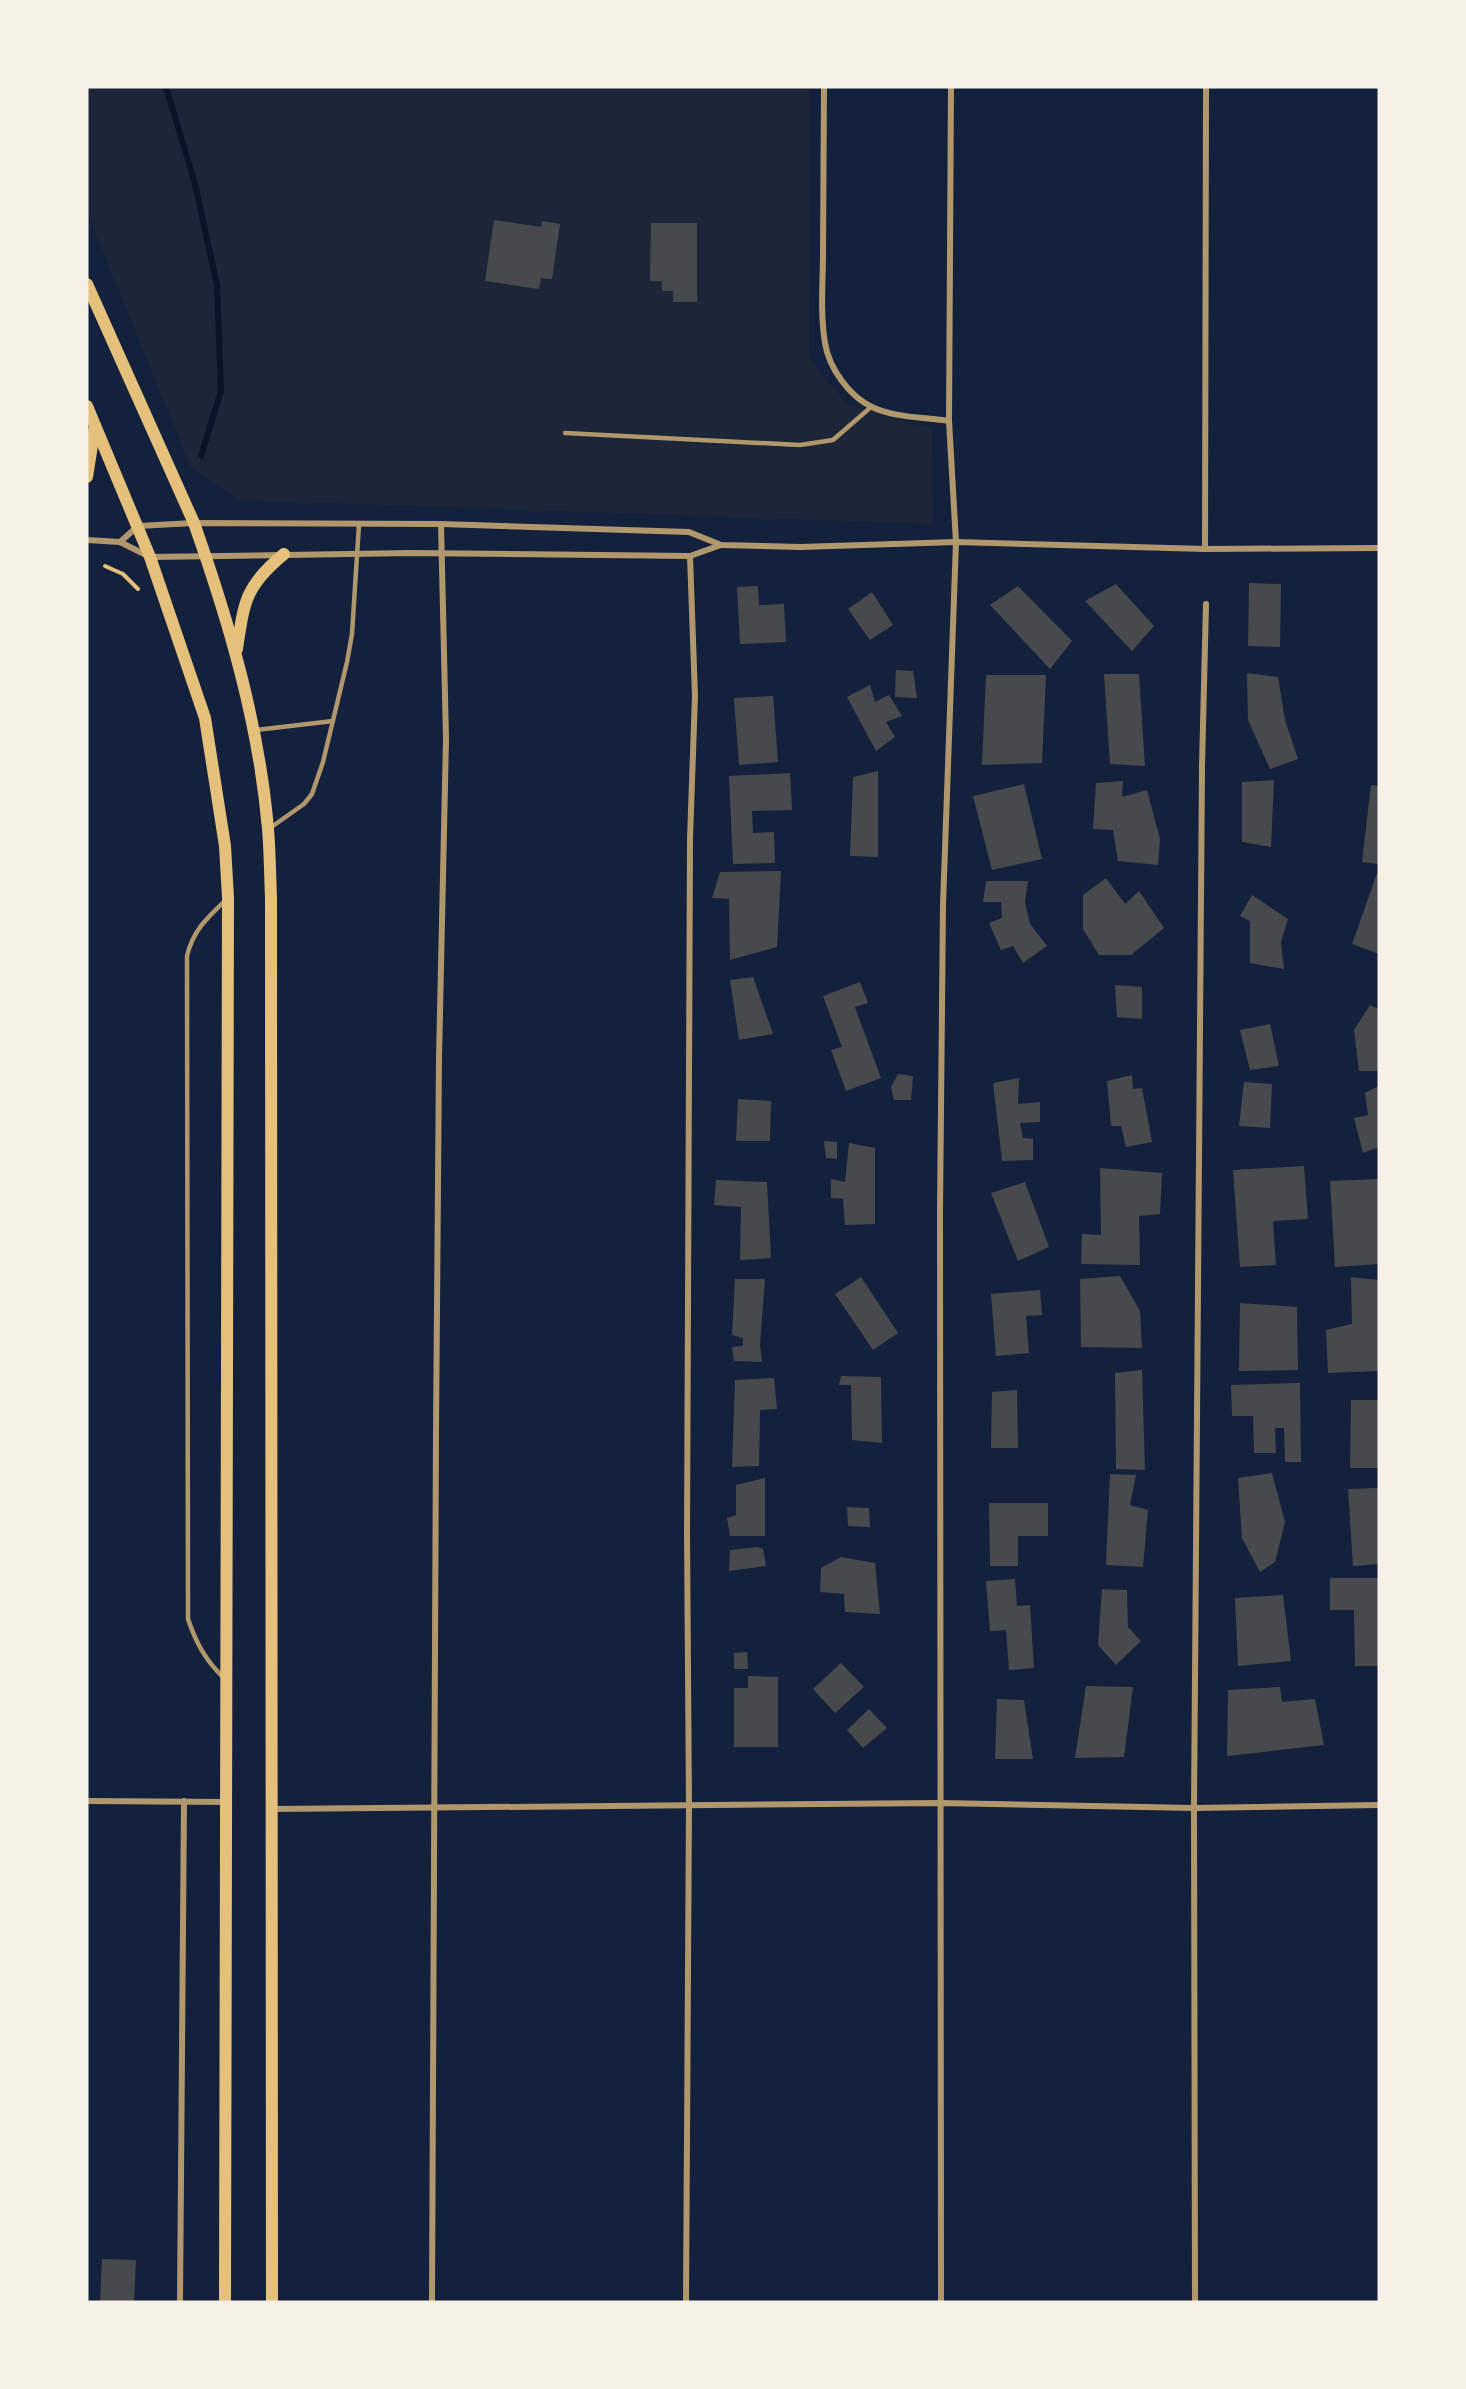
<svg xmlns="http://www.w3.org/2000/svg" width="1466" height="2389" font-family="Signika,sans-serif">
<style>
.green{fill:#1d2539}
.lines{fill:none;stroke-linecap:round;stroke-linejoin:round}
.stream{stroke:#0b132b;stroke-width:6}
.building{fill:#48494c}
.path{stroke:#e5c07b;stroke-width:4}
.service{stroke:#b1986c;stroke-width:4.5}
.minor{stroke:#b1986c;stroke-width:6}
.secondary{stroke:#e5c07b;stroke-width:12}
</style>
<rect width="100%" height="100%" fill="#14213d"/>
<path class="green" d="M 87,87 L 810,87 L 809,358 L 848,405 L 932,429 L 933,524 L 240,500 L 191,468 L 87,212 Z"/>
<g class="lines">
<path class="stream" d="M 166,87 L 195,184 L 217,285 L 221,391 L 201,456"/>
</g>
<g class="building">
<path d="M 494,220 L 541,227 L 542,221 L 560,224 L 552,279 L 541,278 L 539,289 L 485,281 Z"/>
<path d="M 651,223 L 697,223 L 697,302 L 673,302 L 673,291 L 662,291 L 662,281 L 650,281 Z"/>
<path d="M 1249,583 L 1281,584 L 1280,647 L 1248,646 Z"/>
<path d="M 1116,584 L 1154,626 L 1132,651 L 1085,601 Z"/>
<path d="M 758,586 L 759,605 L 784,604 L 786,642 L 740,644 L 737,587 Z"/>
<path d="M 1018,586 L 1072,641 L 1050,669 L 990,605 Z"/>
<path d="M 872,592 L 893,625 L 870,640 L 848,609 Z"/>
<path d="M 896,670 L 913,671 L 917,698 L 895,697 Z"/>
<path d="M 1247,673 L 1278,677 L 1285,720 L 1298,759 L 1270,769 L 1248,720 Z"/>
<path d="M 1104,674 L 1139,674 L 1145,766 L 1110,764 Z"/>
<path d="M 986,675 L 1046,675 L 1042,763 L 982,765 Z"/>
<path d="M 870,685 L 875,702 L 889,695 L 902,716 L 886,722 L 895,737 L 876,751 L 847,697 Z"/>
<path d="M 773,696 L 778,762 L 739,765 L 734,698 Z"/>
<path d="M 878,771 L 878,857 L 850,856 L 853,777 Z"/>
<path d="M 790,773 L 792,810 L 752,811 L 753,833 L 774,832 L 775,863 L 733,864 L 729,776 Z"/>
<path d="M 1274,780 L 1271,847 L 1242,842 L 1242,782 Z"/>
<path d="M 1123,781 L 1122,797 L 1147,790 L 1160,839 L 1158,865 L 1118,861 L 1113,830 L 1093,829 L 1096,783 Z"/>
<path d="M 1024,784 L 1042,859 L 992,870 L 973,796 Z"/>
<path d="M 1371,785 L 1379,786 L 1379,864 L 1362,862 Z"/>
<path d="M 1379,868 L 1379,954 L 1352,944 Z"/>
<path d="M 781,871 L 777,947 L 730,960 L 729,899 L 712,898 L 720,872 Z"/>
<path d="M 1106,878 L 1125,904 L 1139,891 L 1164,928 L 1131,955 L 1099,955 L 1083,929 L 1083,895 Z"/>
<path d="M 986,881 L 1028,881 L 1025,902 L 1030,924 L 1047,946 L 1023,963 L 1013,946 L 1001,950 L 989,923 L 1002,918 L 1001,902 L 983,902 Z"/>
<path d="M 1252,895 L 1288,919 L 1281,942 L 1284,969 L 1250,963 L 1250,921 L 1240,916 Z"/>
<path d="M 753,977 L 773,1034 L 739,1040 L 730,980 Z"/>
<path d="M 860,982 L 868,1003 L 855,1007 L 881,1078 L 846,1091 L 831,1050 L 842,1047 L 823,996 Z"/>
<path d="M 1115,985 L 1142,987 L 1142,1019 L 1117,1017 Z"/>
<path d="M 1370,1005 L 1379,1009 L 1379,1071 L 1359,1071 L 1354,1030 Z"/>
<path d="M 1270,1024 L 1279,1066 L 1250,1070 L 1240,1030 Z"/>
<path d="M 898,1074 L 913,1076 L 911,1100 L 894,1100 L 891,1087 Z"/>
<path d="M 1132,1075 L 1133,1089 L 1142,1088 L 1152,1142 L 1126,1147 L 1121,1126 L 1111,1126 L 1107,1081 Z"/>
<path d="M 1019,1078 L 1018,1104 L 1040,1102 L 1040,1122 L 1020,1123 L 1023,1138 L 1033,1139 L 1033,1160 L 1002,1161 L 993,1083 Z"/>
<path d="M 1244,1082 L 1272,1084 L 1270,1128 L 1239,1126 Z"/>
<path d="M 1379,1086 L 1379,1147 L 1363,1153 L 1354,1118 L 1368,1115 L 1365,1093 Z"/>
<path d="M 738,1099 L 771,1101 L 770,1141 L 736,1141 Z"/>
<path d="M 824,1141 L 837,1142 L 837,1159 L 826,1158 Z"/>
<path d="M 849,1143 L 875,1148 L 875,1224 L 845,1225 L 843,1199 L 831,1198 L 831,1179 L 845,1182 Z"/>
<path d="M 1304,1166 L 1308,1219 L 1273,1221 L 1276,1265 L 1240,1267 L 1233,1170 Z"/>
<path d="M 1100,1168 L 1162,1173 L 1160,1214 L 1139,1216 L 1140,1265 L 1081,1264 L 1082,1234 L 1101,1235 Z"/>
<path d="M 1378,1179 L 1379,1264 L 1335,1267 L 1330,1181 Z"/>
<path d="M 716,1180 L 767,1182 L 771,1258 L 740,1260 L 741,1207 L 714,1205 Z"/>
<path d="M 1025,1182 L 1049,1247 L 1018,1261 L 991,1193 Z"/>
<path d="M 1120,1276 L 1140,1311 L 1142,1348 L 1081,1347 L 1080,1279 Z"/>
<path d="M 861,1277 L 898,1333 L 873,1350 L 835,1294 Z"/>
<path d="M 1351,1277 L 1379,1280 L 1379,1371 L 1328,1373 L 1326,1330 L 1352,1324 Z"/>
<path d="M 735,1279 L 765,1279 L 760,1345 L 762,1362 L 734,1361 L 732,1347 L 743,1346 L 743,1338 L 732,1335 Z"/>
<path d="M 1040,1290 L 1042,1315 L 1026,1316 L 1029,1353 L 996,1356 L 991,1294 Z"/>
<path d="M 1240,1303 L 1297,1307 L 1298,1370 L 1239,1371 Z"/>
<path d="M 1142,1370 L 1145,1470 L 1116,1469 L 1115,1373 Z"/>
<path d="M 841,1376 L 881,1377 L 882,1443 L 852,1440 L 851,1385 L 839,1385 Z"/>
<path d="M 774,1378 L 777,1409 L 760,1410 L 759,1466 L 732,1467 L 735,1380 Z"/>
<path d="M 1300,1383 L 1301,1462 L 1285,1462 L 1284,1428 L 1275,1428 L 1276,1453 L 1254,1453 L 1253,1416 L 1232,1416 L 1231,1385 Z"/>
<path d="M 1017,1390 L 1018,1448 L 991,1448 L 992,1392 Z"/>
<path d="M 1351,1400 L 1379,1400 L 1379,1468 L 1350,1468 Z"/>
<path d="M 1272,1473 L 1285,1522 L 1275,1562 L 1260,1572 L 1242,1538 L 1238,1478 Z"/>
<path d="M 1110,1474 L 1136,1475 L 1130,1505 L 1148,1510 L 1143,1567 L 1106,1565 Z"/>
<path d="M 765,1478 L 765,1536 L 730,1536 L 727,1518 L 736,1515 L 736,1485 Z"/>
<path d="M 1379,1488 L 1379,1564 L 1353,1566 L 1348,1489 Z"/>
<path d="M 989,1503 L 1048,1503 L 1048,1536 L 1018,1536 L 1018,1566 L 990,1566 Z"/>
<path d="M 847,1507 L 869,1508 L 870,1527 L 848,1526 Z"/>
<path d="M 758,1547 L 763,1549 L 766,1566 L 729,1571 L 730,1550 Z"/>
<path d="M 841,1557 L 875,1563 L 880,1614 L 845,1612 L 844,1594 L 820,1592 L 821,1568 Z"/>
<path d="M 1330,1578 L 1379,1578 L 1379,1666 L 1355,1666 L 1354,1610 L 1330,1610 Z"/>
<path d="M 1015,1579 L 1017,1606 L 1030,1605 L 1034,1668 L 1009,1670 L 1006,1630 L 990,1631 L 986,1581 Z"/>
<path d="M 1102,1589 L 1127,1590 L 1128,1627 L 1141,1641 L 1116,1665 L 1098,1645 Z"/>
<path d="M 1283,1595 L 1291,1661 L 1238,1666 L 1235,1598 Z"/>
<path d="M 747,1652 L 748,1669 L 734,1669 L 734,1653 Z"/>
<path d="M 841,1663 L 864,1687 L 835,1713 L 813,1689 Z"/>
<path d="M 748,1676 L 778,1677 L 778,1747 L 734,1747 L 734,1688 L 748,1688 Z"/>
<path d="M 1086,1686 L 1133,1687 L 1124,1757 L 1075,1758 Z"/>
<path d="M 1280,1687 L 1282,1702 L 1315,1699 L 1324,1745 L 1227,1756 L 1228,1690 Z"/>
<path d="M 997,1699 L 1024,1700 L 1033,1759 L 995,1759 Z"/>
<path d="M 869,1709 L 887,1728 L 863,1748 L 847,1730 Z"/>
<path d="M 102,2259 L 136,2260 L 134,2302 L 100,2302 Z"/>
</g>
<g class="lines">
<path class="path" d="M 105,566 L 123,574 L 138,589"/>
<g class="service">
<path d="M 565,433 L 800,445 L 833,440 L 871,407"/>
<path d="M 256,730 L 333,721"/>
<path d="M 270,828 L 304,804 L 312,794 L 323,762 L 347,662 L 352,634 L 359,524"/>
<path d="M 224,1678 C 206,1661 196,1643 188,1619 L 187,956 C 193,930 208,917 227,899"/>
</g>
<g class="minor">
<path d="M 824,87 C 824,142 823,197 823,252 C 823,282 820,313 825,343 C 829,368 849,396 872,407 C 895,418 924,417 949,421"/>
<path d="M 87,540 L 120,542 L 150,557 L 412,553 L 690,556 L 721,545"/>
<path d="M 120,542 L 138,526 L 194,523 L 441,524 L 689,532 L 721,545 L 801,547 L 956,542 L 1205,549 L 1379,548"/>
<path d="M 1205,549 L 1206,87"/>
<path d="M 87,1801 L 227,1802"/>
<path d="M 272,1809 L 941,1803 L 1194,1808 L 1379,1805"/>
<path d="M 180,2302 L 184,1801"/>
<path d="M 432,2302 L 436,1432 L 439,1058 L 446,739 L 441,524"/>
<path d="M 686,2302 L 689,1805 L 687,1534 L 690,839 L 695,696 L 690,556"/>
<path d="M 941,2302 L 940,1210 L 943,905 L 956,542 L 949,421 L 951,87"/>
<path d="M 1195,2302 L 1194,1808 L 1202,766 L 1206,604"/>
</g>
<g class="secondary">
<path d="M 87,284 L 194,523 C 229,622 259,724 268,829 C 270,852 270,875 271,898 L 272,2302"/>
<path d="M 87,406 L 150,557 L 205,718 L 225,846 L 228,898 L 225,2302"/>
<path d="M 87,477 L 95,426"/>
<path d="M 237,649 C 244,602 245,586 284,554"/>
</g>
</g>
<rect width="1466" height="2389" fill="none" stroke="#f6f1e7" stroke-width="177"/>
</svg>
